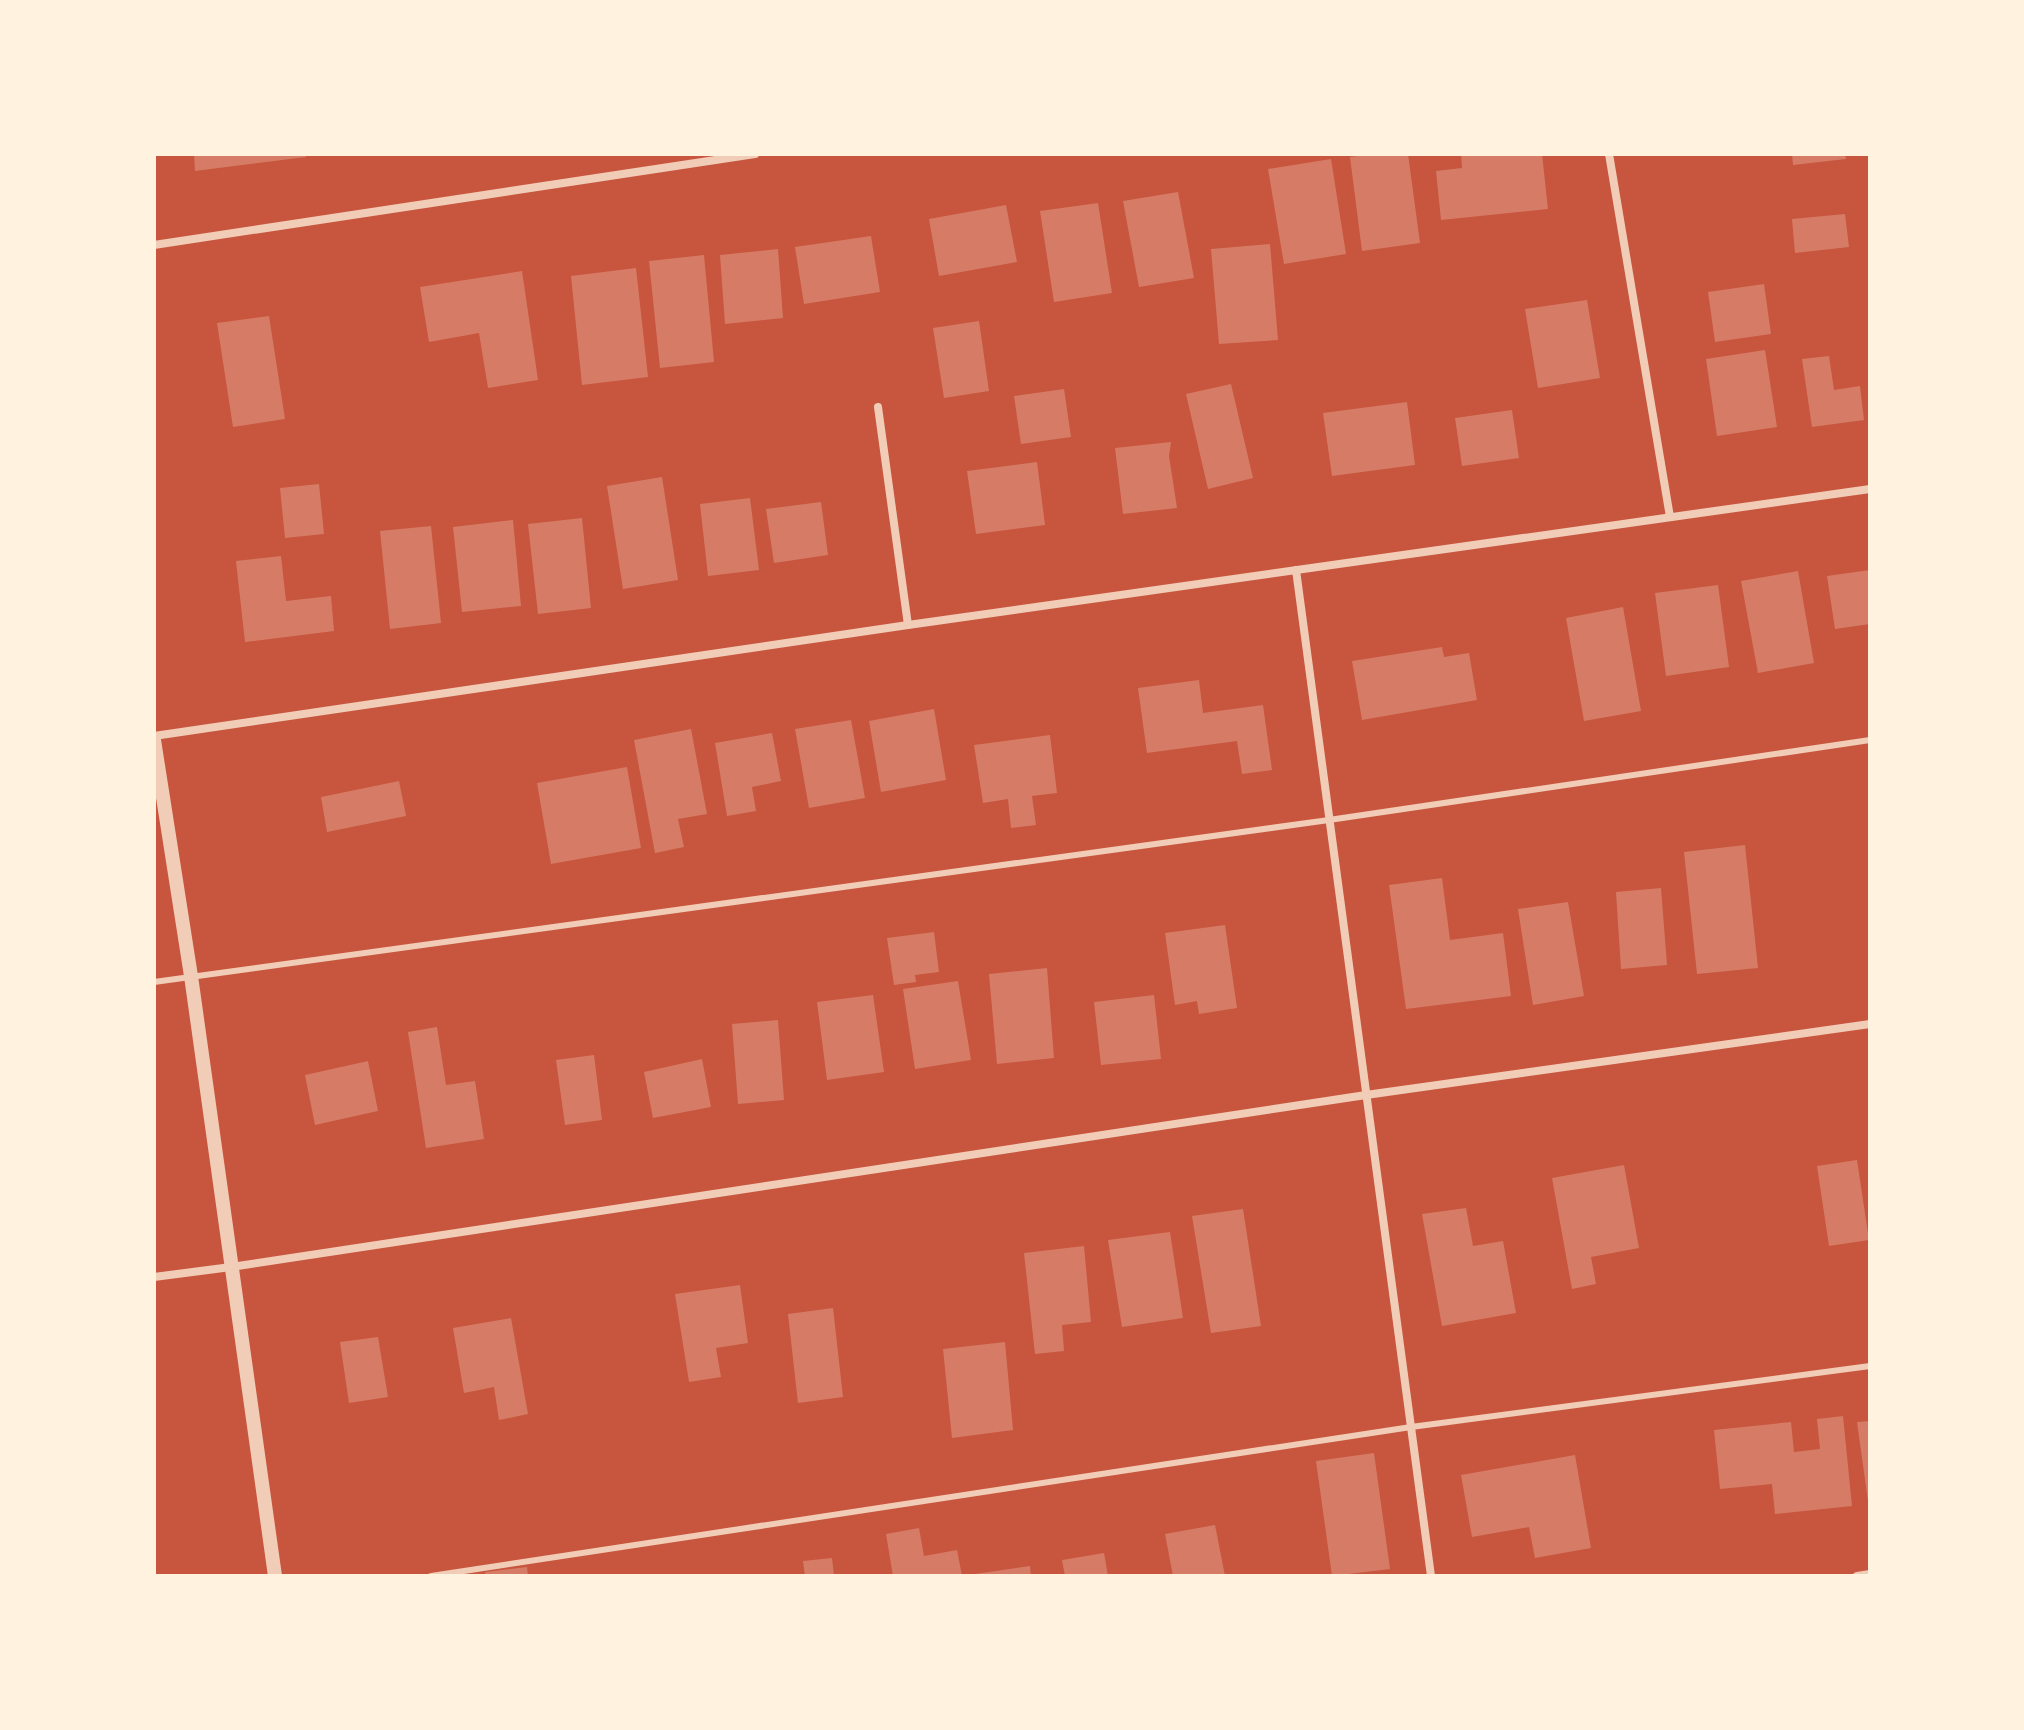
<svg xmlns="http://www.w3.org/2000/svg" width="2024" height="1730" font-family="'PT Sans Narrow',sans-serif">
<style>
.building{fill:#d67c66}
.lines{fill:none;stroke-linecap:round;stroke-linejoin:round}
.service{stroke:#f1ccb7;stroke-width:6}
.minor{stroke:#f1ccb7;stroke-width:8}
.tertiary{stroke:#f1ccb7;stroke-width:14}
</style>
<rect width="100%" height="100%" fill="#c8553d"/>
<g class="building">
<path d="M 194,154 L 306,154 L 306,157 L 195,171 Z"/>
<path d="M 1372,154 L 1408,154 L 1420,243 L 1362,251 L 1350,157 Z"/>
<path d="M 1461,154 L 1542,154 L 1548,209 L 1441,220 L 1436,171 L 1462,168 Z"/>
<path d="M 1792,154 L 1845,154 L 1846,159 L 1793,165 Z"/>
<path d="M 1331,159 L 1346,254 L 1284,264 L 1268,169 Z"/>
<path d="M 1178,192 L 1194,278 L 1139,287 L 1123,201 Z"/>
<path d="M 1098,203 L 1112,293 L 1054,302 L 1040,211 Z"/>
<path d="M 1006,205 L 1017,262 L 939,276 L 929,219 Z"/>
<path d="M 1845,214 L 1849,247 L 1795,253 L 1792,219 Z"/>
<path d="M 871,236 L 880,292 L 804,304 L 795,247 Z"/>
<path d="M 1270,244 L 1278,340 L 1219,344 L 1211,249 Z"/>
<path d="M 778,249 L 783,318 L 725,324 L 720,255 Z"/>
<path d="M 704,255 L 714,362 L 660,368 L 649,261 Z"/>
<path d="M 636,268 L 648,377 L 582,385 L 571,276 Z"/>
<path d="M 522,271 L 538,380 L 488,388 L 479,333 L 429,342 L 420,287 Z"/>
<path d="M 1764,284 L 1771,334 L 1715,342 L 1708,292 Z"/>
<path d="M 1587,300 L 1600,378 L 1538,388 L 1525,309 Z"/>
<path d="M 269,316 L 285,419 L 233,427 L 217,323 Z"/>
<path d="M 979,321 L 989,391 L 944,398 L 933,328 Z"/>
<path d="M 1765,350 L 1777,427 L 1717,436 L 1706,359 Z"/>
<path d="M 1829,356 L 1834,390 L 1860,386 L 1864,420 L 1812,427 L 1802,359 Z"/>
<path d="M 1231,384 L 1253,478 L 1208,489 L 1186,394 Z"/>
<path d="M 1064,389 L 1071,437 L 1021,444 L 1014,396 Z"/>
<path d="M 1407,402 L 1415,465 L 1332,476 L 1323,413 Z"/>
<path d="M 1512,410 L 1519,458 L 1462,466 L 1455,418 Z"/>
<path d="M 1171,442 L 1169,456 L 1177,508 L 1123,514 L 1115,448 Z"/>
<path d="M 1037,462 L 1045,525 L 976,534 L 967,471 Z"/>
<path d="M 662,477 L 678,580 L 623,589 L 607,486 Z"/>
<path d="M 319,484 L 324,534 L 285,538 L 280,488 Z"/>
<path d="M 750,498 L 759,570 L 708,576 L 700,504 Z"/>
<path d="M 821,502 L 828,555 L 774,563 L 766,509 Z"/>
<path d="M 582,518 L 591,608 L 538,614 L 528,524 Z"/>
<path d="M 513,520 L 521,606 L 462,612 L 453,527 Z"/>
<path d="M 431,526 L 441,623 L 390,629 L 380,531 Z"/>
<path d="M 281,556 L 286,601 L 331,596 L 334,631 L 245,642 L 236,561 Z"/>
<path d="M 1870,570 L 1870,624 L 1835,629 L 1827,576 Z"/>
<path d="M 1798,571 L 1814,663 L 1758,673 L 1741,581 Z"/>
<path d="M 1718,585 L 1729,667 L 1666,676 L 1655,593 Z"/>
<path d="M 1623,607 L 1641,711 L 1584,721 L 1566,618 Z"/>
<path d="M 1442,647 L 1444,657 L 1469,653 L 1477,700 L 1362,720 L 1352,661 Z"/>
<path d="M 1199,680 L 1203,713 L 1263,705 L 1272,770 L 1242,774 L 1237,741 L 1147,753 L 1138,688 Z"/>
<path d="M 934,709 L 946,780 L 881,792 L 869,721 Z"/>
<path d="M 851,720 L 865,798 L 809,808 L 795,729 Z"/>
<path d="M 691,729 L 707,814 L 678,819 L 684,847 L 655,853 L 634,740 Z"/>
<path d="M 772,733 L 781,781 L 752,787 L 756,811 L 727,816 L 715,743 Z"/>
<path d="M 1050,735 L 1057,793 L 1032,796 L 1036,825 L 1011,828 L 1008,799 L 983,803 L 974,745 Z"/>
<path d="M 627,767 L 641,848 L 551,864 L 537,783 Z"/>
<path d="M 399,781 L 406,816 L 327,832 L 321,797 Z"/>
<path d="M 1745,845 L 1758,968 L 1697,974 L 1684,852 Z"/>
<path d="M 1442,878 L 1450,940 L 1503,933 L 1511,996 L 1406,1009 L 1389,885 Z"/>
<path d="M 1661,888 L 1667,965 L 1621,969 L 1616,892 Z"/>
<path d="M 1568,902 L 1584,996 L 1533,1005 L 1518,909 Z"/>
<path d="M 1225,925 L 1237,1008 L 1199,1014 L 1197,1001 L 1175,1005 L 1165,933 Z"/>
<path d="M 934,932 L 939,972 L 915,975 L 916,982 L 894,985 L 887,938 Z"/>
<path d="M 1047,968 L 1054,1058 L 997,1064 L 989,974 Z"/>
<path d="M 958,981 L 971,1060 L 915,1069 L 903,989 Z"/>
<path d="M 873,995 L 884,1072 L 827,1080 L 817,1002 Z"/>
<path d="M 1154,995 L 1161,1059 L 1101,1065 L 1094,1002 Z"/>
<path d="M 778,1020 L 784,1100 L 738,1104 L 732,1024 Z"/>
<path d="M 437,1027 L 446,1085 L 475,1081 L 484,1139 L 426,1148 L 408,1032 Z"/>
<path d="M 594,1055 L 602,1120 L 565,1125 L 556,1060 Z"/>
<path d="M 702,1059 L 711,1107 L 653,1118 L 644,1072 Z"/>
<path d="M 368,1061 L 378,1111 L 315,1125 L 305,1075 Z"/>
<path d="M 1857,1160 L 1869,1240 L 1829,1246 L 1817,1166 Z"/>
<path d="M 1624,1165 L 1639,1248 L 1591,1257 L 1596,1284 L 1572,1289 L 1552,1178 Z"/>
<path d="M 1466,1208 L 1473,1246 L 1503,1241 L 1516,1313 L 1442,1326 L 1422,1214 Z"/>
<path d="M 1243,1209 L 1261,1326 L 1211,1333 L 1192,1216 Z"/>
<path d="M 1170,1232 L 1183,1318 L 1122,1327 L 1108,1240 Z"/>
<path d="M 1084,1246 L 1091,1322 L 1062,1325 L 1064,1351 L 1035,1354 L 1024,1253 Z"/>
<path d="M 740,1285 L 748,1343 L 716,1348 L 721,1377 L 689,1382 L 675,1294 Z"/>
<path d="M 833,1308 L 843,1397 L 798,1403 L 788,1314 Z"/>
<path d="M 511,1318 L 528,1414 L 499,1420 L 494,1387 L 464,1393 L 453,1328 Z"/>
<path d="M 378,1337 L 388,1397 L 349,1403 L 340,1342 Z"/>
<path d="M 1005,1342 L 1013,1430 L 952,1438 L 943,1349 Z"/>
<path d="M 1843,1416 L 1852,1506 L 1775,1514 L 1772,1484 L 1720,1489 L 1714,1430 L 1791,1422 L 1794,1452 L 1820,1449 L 1817,1419 Z"/>
<path d="M 1870,1421 L 1870,1501 L 1868,1501 L 1857,1422 Z"/>
<path d="M 1374,1453 L 1390,1569 L 1332,1576 L 1316,1461 Z"/>
<path d="M 1575,1455 L 1591,1548 L 1535,1558 L 1529,1527 L 1472,1537 L 1461,1475 Z"/>
<path d="M 1215,1525 L 1225,1576 L 1173,1576 L 1165,1534 Z"/>
<path d="M 919,1528 L 924,1556 L 957,1550 L 962,1576 L 893,1576 L 886,1534 Z"/>
<path d="M 1104,1553 L 1108,1576 L 1065,1576 L 1062,1560 Z"/>
<path d="M 832,1558 L 834,1576 L 805,1576 L 803,1561 Z"/>
<path d="M 1030,1566 L 1031,1576 L 975,1576 L 975,1574 Z"/>
<path d="M 527,1567 L 528,1576 L 486,1576 L 485,1572 Z"/>
</g>
<g class="lines">
<g class="service">
<path d="M 154,982 L 1329,820 L 1870,740"/>
<path d="M 431,1576 L 1411,1427 L 1870,1366"/>
</g>
<g class="minor">
<path d="M 1609,154 L 1670,517"/>
<path d="M 154,245 L 755,154"/>
<path d="M 878,407 L 908,625"/>
<path d="M 1296,570 L 1431,1576"/>
<path d="M 154,736 L 908,625 L 1870,489"/>
<path d="M 154,1277 L 231,1267 L 1366,1095 L 1870,1024"/>
<path d="M 1857,1576 L 1870,1574"/>
</g>
<path class="tertiary" d="M 154,740 L 191,976 L 275,1576"/>
</g>
<rect width="2024" height="1730" fill="none" stroke="#fff3e0" stroke-width="312"/>
</svg>
